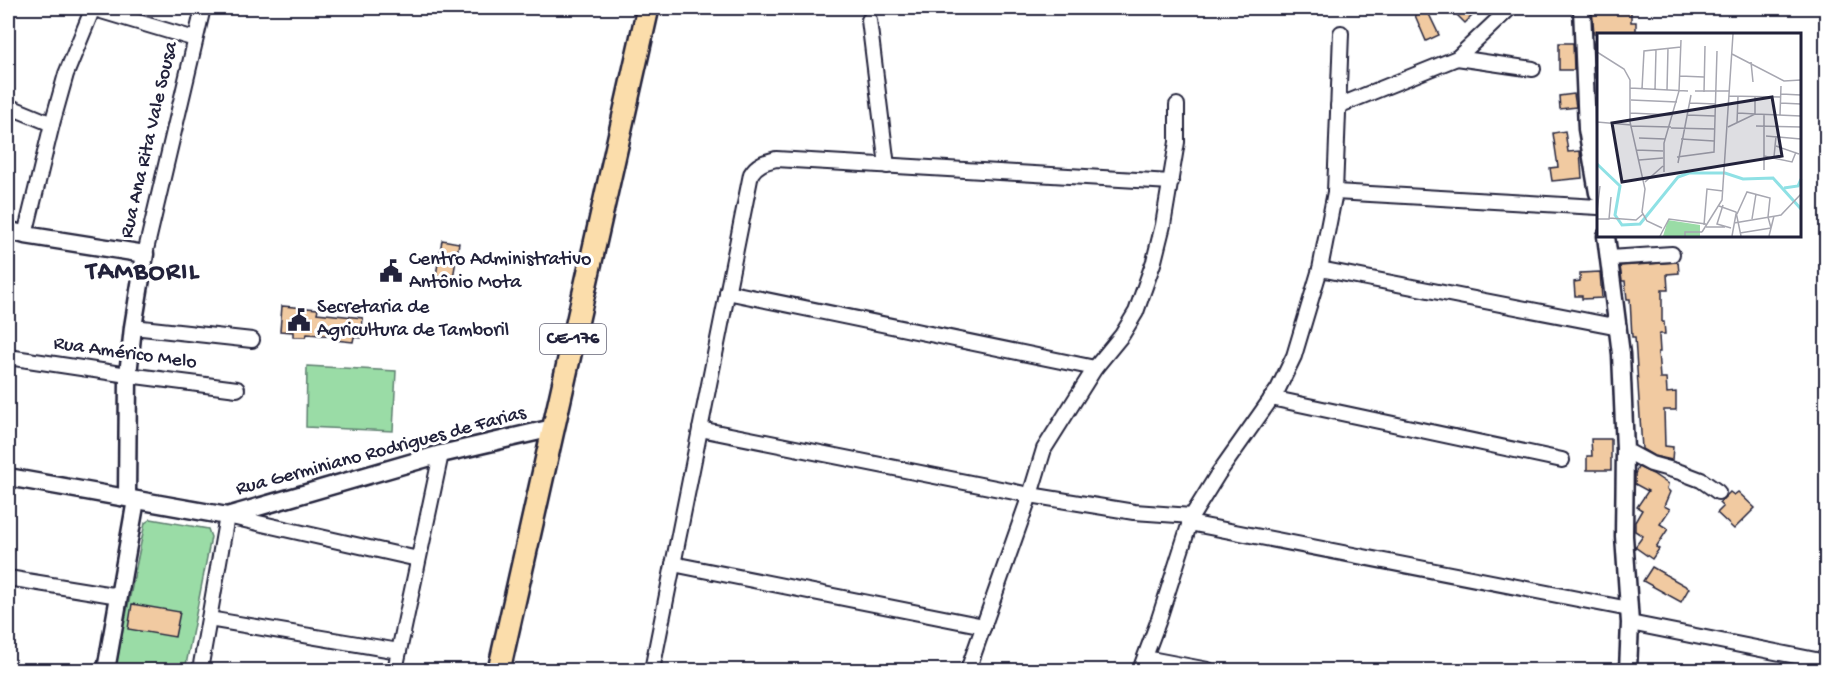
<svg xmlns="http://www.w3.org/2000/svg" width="1834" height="678" font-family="'Gochi Hand',sans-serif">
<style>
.green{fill:#9adca6;stroke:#5e7f70;stroke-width:1.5}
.building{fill:#f1caa1;stroke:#22223b;stroke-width:1.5}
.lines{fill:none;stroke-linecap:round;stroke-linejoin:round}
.minor-casing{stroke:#22223b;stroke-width:18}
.tertiary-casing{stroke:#22223b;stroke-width:21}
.primary-casing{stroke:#22223b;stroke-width:26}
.minor{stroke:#fff;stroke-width:14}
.tertiary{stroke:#fff;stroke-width:16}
.primary{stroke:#fbddab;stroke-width:21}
.labels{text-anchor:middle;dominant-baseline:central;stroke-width:6;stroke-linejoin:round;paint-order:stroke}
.shield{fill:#fff;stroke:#646476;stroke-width:1.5}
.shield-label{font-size:18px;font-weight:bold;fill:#22223b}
.street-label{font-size:20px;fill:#22223b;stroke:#fff}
.poi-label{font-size:20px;fill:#22223b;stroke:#fff;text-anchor:start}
.district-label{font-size:26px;font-weight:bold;letter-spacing:1.5px;fill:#22223b;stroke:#fff}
.inset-river{fill:none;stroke:#8fe1e5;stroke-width:3}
.inset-road{fill:none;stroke:#a7a7b1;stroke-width:1.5}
.view{fill:#22223b;fill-opacity:0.15;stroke:#22223b;stroke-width:3}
.inset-edge{fill:none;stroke:#22223b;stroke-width:3}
</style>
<rect width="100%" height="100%" fill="#fff"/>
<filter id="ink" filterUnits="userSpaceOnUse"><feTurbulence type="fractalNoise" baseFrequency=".0167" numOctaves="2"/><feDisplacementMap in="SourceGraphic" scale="12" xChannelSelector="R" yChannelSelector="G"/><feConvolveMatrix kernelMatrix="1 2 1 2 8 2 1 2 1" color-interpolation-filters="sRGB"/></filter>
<g filter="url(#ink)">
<g class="green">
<path d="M 307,366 L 396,371 L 393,431 L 306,427 Z"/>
<path d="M 151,519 L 208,529 L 211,537 L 185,670 L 115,670 L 145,523 Z"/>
</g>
<g class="building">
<path d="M 1426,8 L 1439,35 L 1426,41 L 1414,13 Z"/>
<path d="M 1450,8 L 1480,8 L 1465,23 Z"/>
<path d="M 1592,8 L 1631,8 L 1631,22 L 1636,22 L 1636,34 L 1594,34 Z"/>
<path d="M 1559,43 L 1573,43 L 1574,70 L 1559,70 Z"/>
<path d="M 1594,43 L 1599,44 L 1599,70 L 1595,70 Z"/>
<path d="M 1574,94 L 1576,107 L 1560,109 L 1559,96 Z"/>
<path d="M 1565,131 L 1568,152 L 1580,151 L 1582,178 L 1552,181 L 1550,168 L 1558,167 L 1553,133 Z"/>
<path d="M 442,240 L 459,243 L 453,278 L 436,275 Z"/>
<path d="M 1678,262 L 1679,273 L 1667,274 L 1668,290 L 1662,290 L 1662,322 L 1664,322 L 1665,334 L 1660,334 L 1659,336 L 1660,352 L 1658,352 L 1660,378 L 1666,378 L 1667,393 L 1676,392 L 1676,410 L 1664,410 L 1665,446 L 1673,447 L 1672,460 L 1654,456 L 1642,449 L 1635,337 L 1632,337 L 1630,299 L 1627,299 L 1625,281 L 1622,281 L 1620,266 Z"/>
<path d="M 1600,272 L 1602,298 L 1582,299 L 1582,296 L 1575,296 L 1574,282 L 1580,281 L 1580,273 Z"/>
<path d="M 282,306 L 318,309 L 317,313 L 363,318 L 361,338 L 354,337 L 353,342 L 335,340 L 335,336 L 307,334 L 306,337 L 293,337 L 293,332 L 280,331 Z"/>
<path d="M 1591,439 L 1611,439 L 1611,470 L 1587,470 L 1587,456 L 1592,456 Z"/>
<path d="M 1638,467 L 1653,474 L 1668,484 L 1667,489 L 1670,492 L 1664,506 L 1670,509 L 1660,524 L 1668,529 L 1656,547 L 1659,549 L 1652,559 L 1635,547 L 1643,536 L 1635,531 L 1635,522 L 1642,510 L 1637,507 L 1648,491 L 1635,484 L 1635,474 Z"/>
<path d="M 1730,492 L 1734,495 L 1738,492 L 1755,508 L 1734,529 L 1717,513 L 1723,507 L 1719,503 Z"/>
<path d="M 1652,567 L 1689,588 L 1681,602 L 1643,581 Z"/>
<path d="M 132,604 L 180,612 L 175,637 L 128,629 Z"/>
</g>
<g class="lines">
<g class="minor-casing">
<g id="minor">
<path d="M 91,8 L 195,39"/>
<path d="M 869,20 L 887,166"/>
<path d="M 1457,58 L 1533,69"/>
<path d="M 8,106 L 52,124"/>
<path d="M 1338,106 L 1457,58 L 1510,8"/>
<path d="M 1335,192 L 1598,207"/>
<path d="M 25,235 L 52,124 L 66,74 L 93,8"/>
<path d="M 145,254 L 203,8"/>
<path d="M 1609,258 L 1672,254"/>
<path d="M 1320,269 L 1619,327"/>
<path d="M 727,292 L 1095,368"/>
<path d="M 133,327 L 252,340"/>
<path d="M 8,357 L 128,375 L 237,389"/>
<path d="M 1271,398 L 1562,460"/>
<path d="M 700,429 L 1030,495 L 1134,512 L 1192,516"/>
<path d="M 1625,450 L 1651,464 L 1680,472 L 1701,480 L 1718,492"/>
<path d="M 1189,523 L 1629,609"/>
<path d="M 673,564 L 984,626"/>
<path d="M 8,578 L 119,596"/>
<path d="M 209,619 L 399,651"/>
<path d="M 1630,623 L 1826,662"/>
<path d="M 1145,658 L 1208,670"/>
<path d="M 200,670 L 227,516 L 418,559"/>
<path d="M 395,670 L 441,454"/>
<path d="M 652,670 L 751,174 C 757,164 765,162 776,159 L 1171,182"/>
<path d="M 968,670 L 1030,495 L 1044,449 L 1095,368 L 1122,335 L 1136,312 L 1154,261 L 1163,225 L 1177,142 L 1177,105"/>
<path d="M 1140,670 L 1158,622 L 1192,516 L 1218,474 L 1278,389 L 1294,356 L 1320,269 L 1335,192 L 1341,33"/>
</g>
</g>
<g class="tertiary-casing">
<g id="tertiary">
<path d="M 1582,8 L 1587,129 L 1598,193"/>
<path d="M 8,230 L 25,235 L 145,254 L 133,327 L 128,375 L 127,497"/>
<path d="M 1606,236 L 1621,354 L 1625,450 L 1624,536 L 1630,623 L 1628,670"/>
<path d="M 8,477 L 227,516 L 441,454 L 553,428"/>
<path d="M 106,670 L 136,500"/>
</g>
</g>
<g class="primary-casing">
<path id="primary" d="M 499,670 L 648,8"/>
</g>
<use href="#minor" class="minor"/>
<use href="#tertiary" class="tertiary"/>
<use href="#primary" class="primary"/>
</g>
</g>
<defs>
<g id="civic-bare" transform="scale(1.8)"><path d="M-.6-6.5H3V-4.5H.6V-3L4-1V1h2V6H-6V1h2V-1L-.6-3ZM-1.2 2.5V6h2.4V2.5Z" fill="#22223b" stroke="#fff" stroke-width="2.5" paint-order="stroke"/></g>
</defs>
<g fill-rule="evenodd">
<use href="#civic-bare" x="391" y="271"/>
<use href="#civic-bare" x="299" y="320"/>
</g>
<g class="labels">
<rect class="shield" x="540" y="324" width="66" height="30" rx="4.5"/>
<g class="shield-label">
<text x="573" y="339">CE-176</text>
</g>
<g class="street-label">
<text transform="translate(150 140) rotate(-77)">Rua Ana Rita Vale Sousa</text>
<text transform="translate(125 354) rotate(8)">Rua Américo Melo</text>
<text transform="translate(381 452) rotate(-15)">Rua Germiniano Rodrigues de Farias</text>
</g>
<g class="poi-label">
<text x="409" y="260">Centro Administrativo<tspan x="409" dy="23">Antônio Mota</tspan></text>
<text x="317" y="308">Secretaria de<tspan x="317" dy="23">Agricultura de Tamboril</tspan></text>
</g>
<g class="district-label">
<text x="143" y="273">TAMBORIL</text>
</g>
</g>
<g transform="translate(1597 33)">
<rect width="204" height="204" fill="#fff"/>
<path d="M 71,187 L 103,192 L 103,203 L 66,203 Z" fill="#9adca6"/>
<path class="inset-river" d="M 0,131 L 23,153 L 18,182 L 25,192 L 43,191 L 81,144 L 92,140 L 128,140 L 146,146 L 176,145 L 204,176M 187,155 L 201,153 L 204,146"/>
<path class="inset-road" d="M 0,19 L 27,36 L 33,47 L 33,89 L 48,156 L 45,179 L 50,188 L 65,195M 135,21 L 187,48 L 204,47M 154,29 L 156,49M 83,43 L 107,44M 33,55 L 91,58M 45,56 L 47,18 L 84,14M 58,57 L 59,17M 70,57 L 71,15M 98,58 L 132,58M 107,59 L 108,13M 184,61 L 204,62M 132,63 L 184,64M 34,67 L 80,69M 93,70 L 119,71M 183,70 L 204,71M 33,80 L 76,82M 141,80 L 158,81 L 158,63M 90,82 L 118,83M 167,82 L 167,137M 183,82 L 184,53M 0,89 L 34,92M 140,90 L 141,63M 34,93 L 74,94M 159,93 L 204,94M 131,94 L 158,81 L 204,83M 74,95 L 118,96M 169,103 L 204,106M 42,105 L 68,106M 84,106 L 117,108M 179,113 L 202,121M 39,117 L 66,118M 167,123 L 195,129 L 199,119M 80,124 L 117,119 L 120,18M 177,124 L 179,103M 42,127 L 66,125M 81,130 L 94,62M 67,139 L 67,110 L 82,58 L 84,7M 48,149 L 66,133M 126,172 L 120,191 L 134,195M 122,173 L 139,179 L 144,203M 0,178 L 3,153M 140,181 L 150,159 L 173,165 L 171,184 L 174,195M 12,185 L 39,187 L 46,181M 0,186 L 12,186 L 14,164M 155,186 L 159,161M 137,190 L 184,182 L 204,161M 107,192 L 110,156 L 126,158M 109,194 L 128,194M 105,199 L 125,167 L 136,1M 143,200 L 174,195M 63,203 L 72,186 L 109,191M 88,203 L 88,199 L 105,199M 135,203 L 139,181M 172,203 L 177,183"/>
<path class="view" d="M 175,64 L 185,123 L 25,149 L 15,90 Z"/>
<rect width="204" height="204" class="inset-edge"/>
</g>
<rect width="1834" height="678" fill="none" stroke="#fff" stroke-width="30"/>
<rect x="15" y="15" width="1804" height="648" fill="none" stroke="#22223b" stroke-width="2" filter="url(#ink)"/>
</svg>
